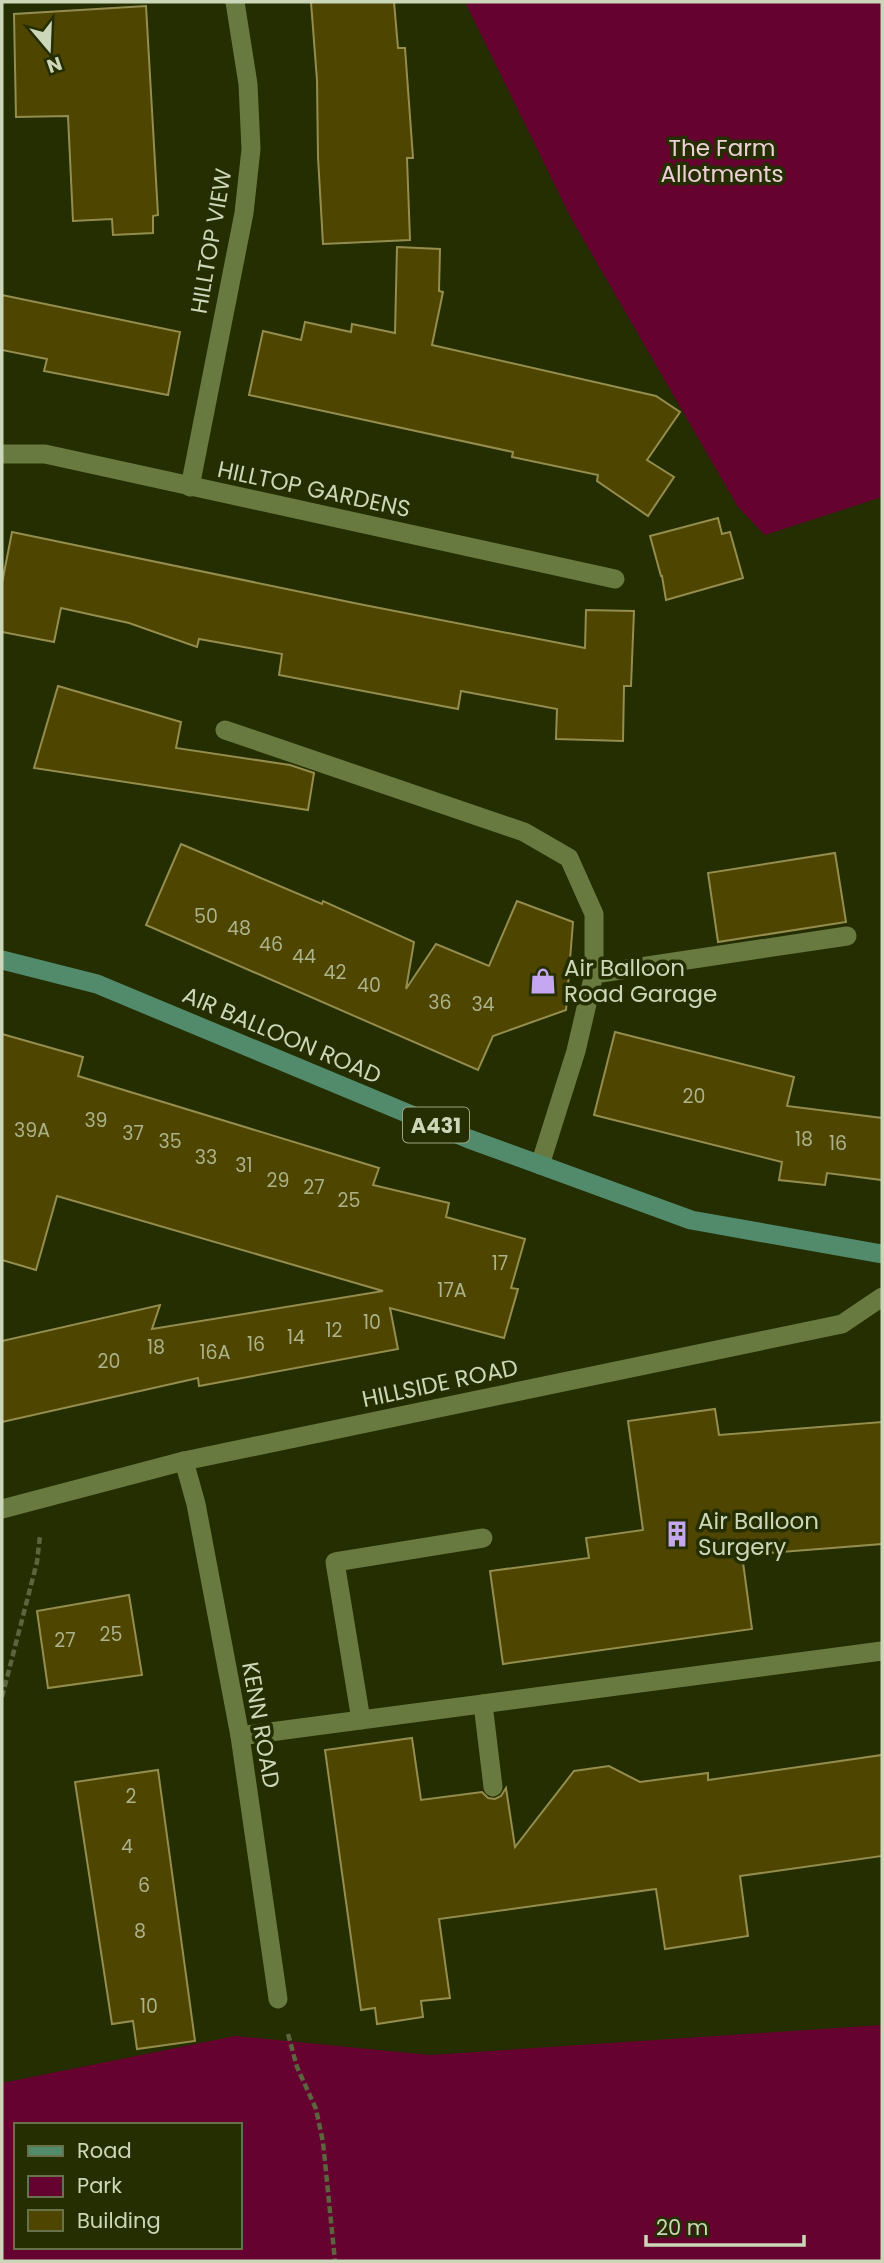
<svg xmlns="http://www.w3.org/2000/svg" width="884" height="2263" font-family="Poppins,sans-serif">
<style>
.green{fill:#65022f;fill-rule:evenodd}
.building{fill:#4d4500;stroke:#948d4e;stroke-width:2}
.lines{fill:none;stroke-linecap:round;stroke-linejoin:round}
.path{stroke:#5b653d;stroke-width:4.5;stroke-dasharray:7 3.5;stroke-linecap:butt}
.service{stroke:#697a40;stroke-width:19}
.minor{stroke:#697a40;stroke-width:19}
.tertiary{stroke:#697a40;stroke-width:19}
.primary{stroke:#528b6c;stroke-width:19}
.labels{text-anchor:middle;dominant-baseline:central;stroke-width:7;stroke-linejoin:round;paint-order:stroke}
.number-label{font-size:19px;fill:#acb28a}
.shield{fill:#242e01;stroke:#9aa481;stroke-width:2}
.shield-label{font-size:21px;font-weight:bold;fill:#ccd6b8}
.park-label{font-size:23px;fill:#edd0d7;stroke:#242e01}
.street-label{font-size:23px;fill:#ccd6b8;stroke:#242e01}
.poi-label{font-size:23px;fill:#ccd6b8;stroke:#242e01;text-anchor:start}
</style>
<rect width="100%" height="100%" fill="#242e01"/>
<g class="green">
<path d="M 465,2 L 882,2 L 882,497 L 765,535 L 738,507 L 571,218 Z"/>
<path d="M 882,2025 L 882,2261 L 2,2261 L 2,2083 L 235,2036 L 430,2055 ZM 16,2125 L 240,2125 L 240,2247 L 16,2247 Z"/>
</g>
<g class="building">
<path d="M 311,2 L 394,2 L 398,48 L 405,48 L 413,158 L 407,158 L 410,240 L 323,244 L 318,157 L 317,80 Z"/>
<path d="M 146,6 L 158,215 L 153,216 L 153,233 L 113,235 L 112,219 L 73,221 L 68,116 L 16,117 L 14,14 Z"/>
<path d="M 397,247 L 440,249 L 439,291 L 443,292 L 432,345 L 656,396 L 680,412 L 647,460 L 674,477 L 648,516 L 597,481 L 598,475 L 512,457 L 513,452 L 249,395 L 263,331 L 301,340 L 305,322 L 351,332 L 352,324 L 395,333 Z"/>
<path d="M 2,295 L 180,332 L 168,395 L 44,371 L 47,359 L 2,350 Z"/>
<path d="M 718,518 L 722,534 L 730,532 L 743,578 L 666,600 L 662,576 L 661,576 L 650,536 Z"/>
<path d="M 12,532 L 359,604 L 585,648 L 586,610 L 634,611 L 631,686 L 624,686 L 623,741 L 556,739 L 557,709 L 461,691 L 458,709 L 279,675 L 282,654 L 199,639 L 197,647 L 129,623 L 61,608 L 54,642 L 2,632 L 2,583 Z"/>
<path d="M 58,686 L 181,722 L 176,748 L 290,765 L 314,773 L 308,810 L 34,768 Z"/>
<path d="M 181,844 L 322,904 L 323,901 L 414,942 L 406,989 L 436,944 L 489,966 L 517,901 L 573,922 L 566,1010 L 493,1036 L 478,1070 L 146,925 Z"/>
<path d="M 835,853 L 846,922 L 718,942 L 708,873 Z"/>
<path d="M 615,1032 L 794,1077 L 787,1106 L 882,1118 L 882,1180 L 827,1173 L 825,1185 L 779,1180 L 782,1162 L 594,1115 Z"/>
<path d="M 2,1034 L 83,1057 L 78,1076 L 379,1168 L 373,1185 L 449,1203 L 446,1217 L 525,1239 L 511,1288 L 518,1289 L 504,1338 L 390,1308 L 398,1349 L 199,1386 L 198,1378 L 2,1422 L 2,1341 L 160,1305 L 152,1329 L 383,1291 L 57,1196 L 36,1270 L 2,1260 Z"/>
<path d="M 715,1409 L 719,1435 L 882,1422 L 882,1544 L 742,1555 L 752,1629 L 503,1664 L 490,1571 L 589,1558 L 586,1538 L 643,1530 L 628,1421 Z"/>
<path d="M 129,1595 L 142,1675 L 48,1688 L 37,1611 Z"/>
<path d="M 412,1738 L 421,1800 L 482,1792 L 488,1798 L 495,1799 L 501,1796 L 506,1788 L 515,1847 L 574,1771 L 609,1766 L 640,1782 L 708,1773 L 708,1780 L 882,1755 L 882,1856 L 740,1876 L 748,1936 L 665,1949 L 656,1889 L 439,1919 L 450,1998 L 421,2001 L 423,2017 L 377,2024 L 375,2008 L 361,2010 L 325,1750 Z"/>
<path d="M 158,1770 L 195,2041 L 137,2049 L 133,2021 L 112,2024 L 75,1782 Z"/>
</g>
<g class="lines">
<g class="path">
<path d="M 2,1697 L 37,1562 L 40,1536"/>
<path d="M 288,2034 L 297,2067 L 316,2109 L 323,2142 L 335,2261"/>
</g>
<g class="service">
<path d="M 225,730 L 524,832 L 569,858 L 594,914 L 594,974"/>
<path d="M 483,1704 L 493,1787"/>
<path d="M 361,1720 L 335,1562 L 483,1538"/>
<path d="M 240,1736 L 882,1651"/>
</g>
<g class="minor">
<path d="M 2,454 L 45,454 L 615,579"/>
<path d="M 190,487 L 244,213 L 251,149 L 248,84 L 235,2"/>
<path d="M 540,1165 L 576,1051 L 594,974 L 847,936"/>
<path d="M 184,1461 L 196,1504 L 240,1736 L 278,1999"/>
</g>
<path class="tertiary" d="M 2,1509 L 184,1461 L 842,1324 L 882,1297"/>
<path class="primary" d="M 2,960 L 97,984 L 469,1139 L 691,1220 L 882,1254"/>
</g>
<defs>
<g id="shop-bare" transform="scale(2.1)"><path d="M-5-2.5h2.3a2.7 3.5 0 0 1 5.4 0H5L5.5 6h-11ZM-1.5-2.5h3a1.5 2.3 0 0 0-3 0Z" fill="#c5a7f1" stroke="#242e01" stroke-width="2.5" paint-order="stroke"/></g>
<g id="building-bare" transform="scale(2.1)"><path d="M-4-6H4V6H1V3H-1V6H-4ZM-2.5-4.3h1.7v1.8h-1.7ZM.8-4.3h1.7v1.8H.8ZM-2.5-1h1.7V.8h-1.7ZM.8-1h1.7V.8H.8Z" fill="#c5a7f1" stroke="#242e01" stroke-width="2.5" paint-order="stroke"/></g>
</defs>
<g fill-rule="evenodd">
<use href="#shop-bare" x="543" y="981"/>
<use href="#building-bare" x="677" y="1534"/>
</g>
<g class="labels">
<g class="number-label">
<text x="206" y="916">50</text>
<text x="239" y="928">48</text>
<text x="271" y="944">46</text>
<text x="304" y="956">44</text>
<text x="335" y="972">42</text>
<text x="369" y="985">40</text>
<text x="440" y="1002">36</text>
<text x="483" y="1004">34</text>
<text x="694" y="1096">20</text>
<text x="96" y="1120">39</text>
<text x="32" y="1130">39A</text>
<text x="133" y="1133">37</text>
<text x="804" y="1139">18</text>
<text x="170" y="1141">35</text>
<text x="838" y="1143">16</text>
<text x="206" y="1157">33</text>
<text x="244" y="1165">31</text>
<text x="278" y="1180">29</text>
<text x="314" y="1187">27</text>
<text x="349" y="1200">25</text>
<text x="500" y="1263">17</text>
<text x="452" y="1290">17A</text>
<text x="372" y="1322">10</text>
<text x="334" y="1330">12</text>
<text x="296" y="1337">14</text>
<text x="256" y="1344">16</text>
<text x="156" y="1347">18</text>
<text x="215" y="1352">16A</text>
<text x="109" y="1361">20</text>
<text x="111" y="1634">25</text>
<text x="65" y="1640">27</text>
<text x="131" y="1796">2</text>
<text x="127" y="1846">4</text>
<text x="144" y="1885">6</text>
<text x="140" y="1931">8</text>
<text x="149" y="2006">10</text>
</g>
<rect class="shield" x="403" y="1107.5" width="66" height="35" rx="5"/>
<g class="shield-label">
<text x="436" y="1125">A431</text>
</g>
<g class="park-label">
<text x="722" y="148">The Farm<tspan x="722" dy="26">Allotments</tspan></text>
</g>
<g class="street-label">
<text transform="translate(211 241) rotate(-80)">HILLTOP VIEW</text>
<text transform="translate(314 489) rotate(12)">HILLTOP GARDENS</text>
<text transform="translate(282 1035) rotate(23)">AIR BALLOON ROAD</text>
<text transform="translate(440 1383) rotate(-12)">HILLSIDE ROAD</text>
<text transform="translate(261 1725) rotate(80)">KENN ROAD</text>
</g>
<g class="poi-label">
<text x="564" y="968">Air Balloon<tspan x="564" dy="26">Road Garage</tspan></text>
<text x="698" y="1521">Air Balloon<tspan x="698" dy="26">Surgery</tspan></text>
</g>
</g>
<rect width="884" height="2263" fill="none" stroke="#ccd6b8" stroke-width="7"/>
<rect x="14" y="2123" width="228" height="126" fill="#242e01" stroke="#67714a" stroke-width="2"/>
<rect x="28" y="2146" width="35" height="10" fill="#528b6c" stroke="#67714a" stroke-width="2"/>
<text x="77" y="2158" font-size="21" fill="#ccd6b8">Road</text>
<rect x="28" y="2176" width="35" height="21" fill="#65022f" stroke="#67714a" stroke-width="2"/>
<text x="77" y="2193" font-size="21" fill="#ccd6b8">Park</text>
<rect x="28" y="2210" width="35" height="21" fill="#4d4500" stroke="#67714a" stroke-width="2"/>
<text x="77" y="2228" font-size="21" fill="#ccd6b8">Building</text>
<g transform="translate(49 49) rotate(161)" stroke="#242e01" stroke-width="5" paint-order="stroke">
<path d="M0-5L12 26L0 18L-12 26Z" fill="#ccd6b8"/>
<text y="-10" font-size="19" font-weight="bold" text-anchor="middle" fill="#ccd6b8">N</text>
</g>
<path d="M646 2235v10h158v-10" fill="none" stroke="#ccd6b8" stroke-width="3.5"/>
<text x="656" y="2235" font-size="21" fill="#ccd6b8" stroke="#242e01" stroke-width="5" paint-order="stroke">20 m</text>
</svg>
